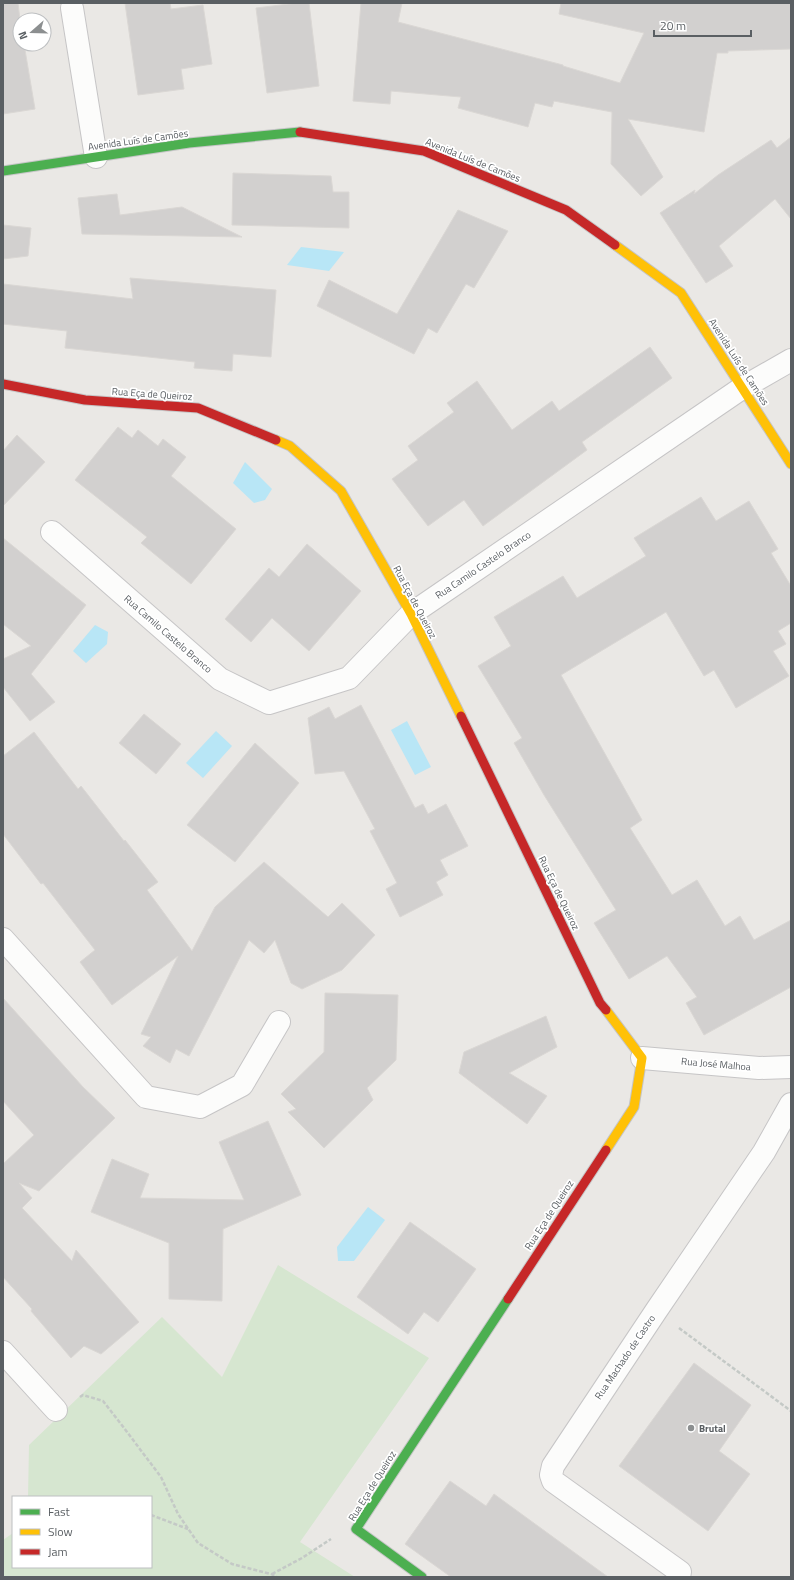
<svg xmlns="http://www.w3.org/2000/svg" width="794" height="1580" font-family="'Titillium Web',sans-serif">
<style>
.green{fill:#d6e6d0}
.water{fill:#b8e6f6}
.building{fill:#d2d0cf;stroke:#dad7d4}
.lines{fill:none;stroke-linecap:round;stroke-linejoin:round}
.street-casing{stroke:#c6c5c6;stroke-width:24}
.fast-casing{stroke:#c5c5c6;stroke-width:11}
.slow-casing{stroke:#c5c5c6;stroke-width:11}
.jam-casing{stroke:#c5c5c6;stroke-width:11}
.path{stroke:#c4c9c6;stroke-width:2.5;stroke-dasharray:4 2;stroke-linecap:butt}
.street{stroke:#fcfcfb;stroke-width:22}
.fast{stroke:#4caf50;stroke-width:9}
.slow{stroke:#ffc107;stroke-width:9}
.jam{stroke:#c62828;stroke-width:9}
.poi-dot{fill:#8c8f90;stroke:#fff;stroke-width:1.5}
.labels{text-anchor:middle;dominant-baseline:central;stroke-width:3.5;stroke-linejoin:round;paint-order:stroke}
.street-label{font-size:10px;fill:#5a5f63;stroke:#fff}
.poi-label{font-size:10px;font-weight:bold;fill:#5a5f63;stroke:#fff;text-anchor:start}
</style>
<rect width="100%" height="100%" fill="#eae8e5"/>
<path class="green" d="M 278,1265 L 429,1358 L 300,1542 L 355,1577 L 3,1577 L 3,1540 L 13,1533 L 13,1567 L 151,1567 L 151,1497 L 28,1497 L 29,1445 L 162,1317 L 222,1377 Z"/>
<g class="water">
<path d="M 301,247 L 344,252 L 329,271 L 287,265 Z"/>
<path d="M 245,462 L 272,489 L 265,500 L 254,503 L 233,483 Z"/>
<path d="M 95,625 L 108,632 L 107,644 L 86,663 L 73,651 Z"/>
<path d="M 407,721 L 431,767 L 415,775 L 391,730 Z"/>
<path d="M 216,731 L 232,746 L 203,778 L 186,763 Z"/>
<path d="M 368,1207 L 385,1220 L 354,1261 L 338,1261 L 337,1247 Z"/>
</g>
<g class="building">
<path d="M 18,3 L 20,20 L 20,44 L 24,44 L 35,109 L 3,114 L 3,4 Z"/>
<path d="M 125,3 L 170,3 L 171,9 L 203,5 L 212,64 L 181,69 L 184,89 L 138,95 Z"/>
<path d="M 297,3 L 309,3 L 319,86 L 267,93 L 256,8 Z"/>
<path d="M 361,3 L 402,3 L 398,22 L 563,65 L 563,66 L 620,83 L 644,33 L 559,14 L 561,3 L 791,3 L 791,49 L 728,51 L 728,53 L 717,53 L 704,132 L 628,119 L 663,177 L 641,196 L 611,164 L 612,112 L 554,101 L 552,107 L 535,103 L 528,127 L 458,108 L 461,97 L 391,91 L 390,104 L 353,101 Z"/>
<path d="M 791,137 L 791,219 L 775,199 L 719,246 L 733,266 L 706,283 L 660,213 L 695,190 L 694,194 L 718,175 L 771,140 L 777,148 Z"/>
<path d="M 233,173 L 331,176 L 333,192 L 349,192 L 349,228 L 232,225 Z"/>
<path d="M 117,194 L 120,215 L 182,207 L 242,237 L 82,234 L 78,198 Z"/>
<path d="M 458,210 L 508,231 L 474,288 L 466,284 L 437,333 L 428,328 L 414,354 L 317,306 L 329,280 L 397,314 Z"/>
<path d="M 3,225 L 31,228 L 28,256 L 3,259 Z"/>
<path d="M 130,278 L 276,290 L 271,357 L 233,354 L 232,371 L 194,368 L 195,362 L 65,348 L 67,331 L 3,324 L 3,284 L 133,299 Z"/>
<path d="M 650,347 L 672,378 L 582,442 L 587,450 L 483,526 L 464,500 L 428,526 L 392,479 L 418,460 L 408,446 L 454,412 L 447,403 L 477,381 L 512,430 L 552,401 L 559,411 Z"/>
<path d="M 118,427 L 132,438 L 138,430 L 158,446 L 163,439 L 186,457 L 171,476 L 236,529 L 191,584 L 141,543 L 147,537 L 75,480 Z"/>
<path d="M 17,435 L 45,462 L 3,506 L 3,451 Z"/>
<path d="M 701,497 L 716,521 L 749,501 L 778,549 L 771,553 L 791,586 L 791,623 L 778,631 L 786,644 L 773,651 L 789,676 L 736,708 L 714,670 L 704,676 L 666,612 L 561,675 L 642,820 L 630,828 L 672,895 L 697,880 L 725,926 L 740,916 L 754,940 L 791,920 L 791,987 L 704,1035 L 686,1003 L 697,997 L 667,956 L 629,979 L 594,923 L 616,910 L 544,795 L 514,743 L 522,738 L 478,666 L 511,646 L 494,617 L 563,576 L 577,598 L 646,556 L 634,538 Z"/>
<path d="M 3,538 L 86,605 L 31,674 L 55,702 L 30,721 L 3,687 L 3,659 L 31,646 L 3,624 Z"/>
<path d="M 307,544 L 361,591 L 309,651 L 272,618 L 251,642 L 225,619 L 269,568 L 279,577 Z"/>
<path d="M 361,705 L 415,808 L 423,804 L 428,814 L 446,804 L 468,846 L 440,860 L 448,875 L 436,882 L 443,895 L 400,917 L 386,889 L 397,883 L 370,831 L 375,829 L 344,771 L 315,774 L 308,718 L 329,707 L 335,719 Z"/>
<path d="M 144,714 L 181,744 L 156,774 L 119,743 Z"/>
<path d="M 34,732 L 78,789 L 81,786 L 124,841 L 125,840 L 158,882 L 147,890 L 192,951 L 215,907 L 264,862 L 328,917 L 342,903 L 375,935 L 342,970 L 302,989 L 291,983 L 275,940 L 264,953 L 249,940 L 189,1056 L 176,1049 L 170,1063 L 143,1046 L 151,1037 L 141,1034 L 178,956 L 112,1005 L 80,962 L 95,950 L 43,883 L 41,884 L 3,834 L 3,756 Z"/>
<path d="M 255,743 L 299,783 L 235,862 L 187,825 Z"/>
<path d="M 325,993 L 398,995 L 396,1060 L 367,1088 L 373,1100 L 324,1148 L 288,1112 L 296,1109 L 281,1094 L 324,1052 Z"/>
<path d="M 3,998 L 83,1087 L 115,1118 L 39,1191 L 19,1183 L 32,1198 L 22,1208 L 72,1261 L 76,1250 L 139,1322 L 101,1354 L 84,1346 L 71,1358 L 31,1311 L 32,1309 L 3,1277 L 3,1164 L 34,1135 L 3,1101 Z"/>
<path d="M 546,1016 L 557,1047 L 509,1073 L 547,1096 L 527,1124 L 459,1073 L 464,1052 Z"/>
<path d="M 268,1121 L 301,1195 L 223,1229 L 222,1301 L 169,1299 L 169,1243 L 91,1212 L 112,1159 L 149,1174 L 140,1198 L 244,1200 L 219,1142 Z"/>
<path d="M 410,1222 L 476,1269 L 438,1322 L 424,1312 L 408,1334 L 357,1297 Z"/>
<path d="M 694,1363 L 751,1405 L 719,1451 L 750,1474 L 708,1531 L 619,1466 Z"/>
<path d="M 450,1481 L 486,1506 L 494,1494 L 608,1577 L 451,1577 L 405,1544 Z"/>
</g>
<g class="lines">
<g class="street-casing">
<g id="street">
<path d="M 72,8 L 96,157"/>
<path d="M 52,532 L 220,679 L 269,703 L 349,678 L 411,614 L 742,388 L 791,360"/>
<path d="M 3,939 L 146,1097 L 200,1107 L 242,1085 L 279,1022"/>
<path d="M 642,1058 L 759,1068 L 791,1067"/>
<path d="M 3,1352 L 56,1410"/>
<path d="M 680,1572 L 553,1481 L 551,1475 L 553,1466 L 656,1311 L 764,1152 L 791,1104"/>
</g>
</g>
<g class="fast-casing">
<g id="fast">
<path d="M 3,171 L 189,143 L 300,132"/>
<path d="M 422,1577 L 356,1529 L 508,1299"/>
</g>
</g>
<g class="slow-casing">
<g id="slow">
<path d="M 615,245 L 681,293 L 791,464"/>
<path d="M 276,440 L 290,446 L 341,491 L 411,614 L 461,716"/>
<path d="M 606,1010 L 642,1058 L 634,1107 L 606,1150"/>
</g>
</g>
<g class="jam-casing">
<g id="jam">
<path d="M 300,132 L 424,151 L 566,210 L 615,245"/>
<path d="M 3,384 L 85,400 L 198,408 L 276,440"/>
<path d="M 461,716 L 600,1003 L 606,1010"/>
<path d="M 508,1299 L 606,1150"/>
</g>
</g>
<g class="path">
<path d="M 679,1328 L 791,1411"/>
<path d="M 80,1397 L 83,1395 L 103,1401 L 121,1424 L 161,1477 L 178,1514 L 198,1543 L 232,1564 L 271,1574 L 277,1577"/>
<path d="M 151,1515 L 188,1529"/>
<path d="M 272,1574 L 302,1558 L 331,1539"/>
</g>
<use href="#street" class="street"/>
<use href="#fast" class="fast"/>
<use href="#slow" class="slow"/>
<use href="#jam" class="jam"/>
</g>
<circle class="poi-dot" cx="691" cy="1428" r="4"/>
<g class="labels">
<g class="street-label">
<text transform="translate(138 140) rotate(-8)">Avenida Luís de Camões</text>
<text transform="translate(473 160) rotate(22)">Avenida Luís de Camões</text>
<text transform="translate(739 362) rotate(57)">Avenida Luís de Camões</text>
<text transform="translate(152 394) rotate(4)">Rua Eça de Queiroz</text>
<text transform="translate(483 565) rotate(-34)">Rua Camilo Castelo Branco</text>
<text transform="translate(415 602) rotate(62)">Rua Eça de Queiroz</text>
<text transform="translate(168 634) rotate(41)">Rua Camilo Castelo Branco</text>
<text transform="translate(559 893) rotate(64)">Rua Eça de Queiroz</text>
<text transform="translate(716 1064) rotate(5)">Rua José Malhoa</text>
<text transform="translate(549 1215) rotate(-57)">Rua Eça de Queiroz</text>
<text transform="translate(625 1357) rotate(-56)">Rua Machado de Castro</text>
<text transform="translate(372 1486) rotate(-58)">Rua Eça de Queiroz</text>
</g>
<g class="poi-label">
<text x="699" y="1428">Brutal</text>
</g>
</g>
<rect width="794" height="1580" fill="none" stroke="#5a5f63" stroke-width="8"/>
<rect x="12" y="1496" width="140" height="72" fill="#ffffff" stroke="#bdbfc1"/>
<rect x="20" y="1509" width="20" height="6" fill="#4caf50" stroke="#bdbfc1"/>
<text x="48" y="1516" font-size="12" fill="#5a5f63">Fast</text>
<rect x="20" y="1529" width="20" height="6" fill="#ffc107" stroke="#bdbfc1"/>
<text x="48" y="1536" font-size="12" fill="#5a5f63">Slow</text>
<rect x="20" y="1549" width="20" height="6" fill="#c62828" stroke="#bdbfc1"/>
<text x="48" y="1556" font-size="12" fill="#5a5f63">Jam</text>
<g transform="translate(32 32) rotate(250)"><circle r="19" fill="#ffffff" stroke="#bdbfc1"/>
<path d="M0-3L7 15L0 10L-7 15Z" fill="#8c8f90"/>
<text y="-6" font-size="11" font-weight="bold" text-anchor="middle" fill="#5a5f63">N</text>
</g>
<path d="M654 30v6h97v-6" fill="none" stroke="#5a5f63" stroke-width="2"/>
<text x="660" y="30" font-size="12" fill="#5a5f63" stroke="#ffffff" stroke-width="3" paint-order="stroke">20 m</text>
</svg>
